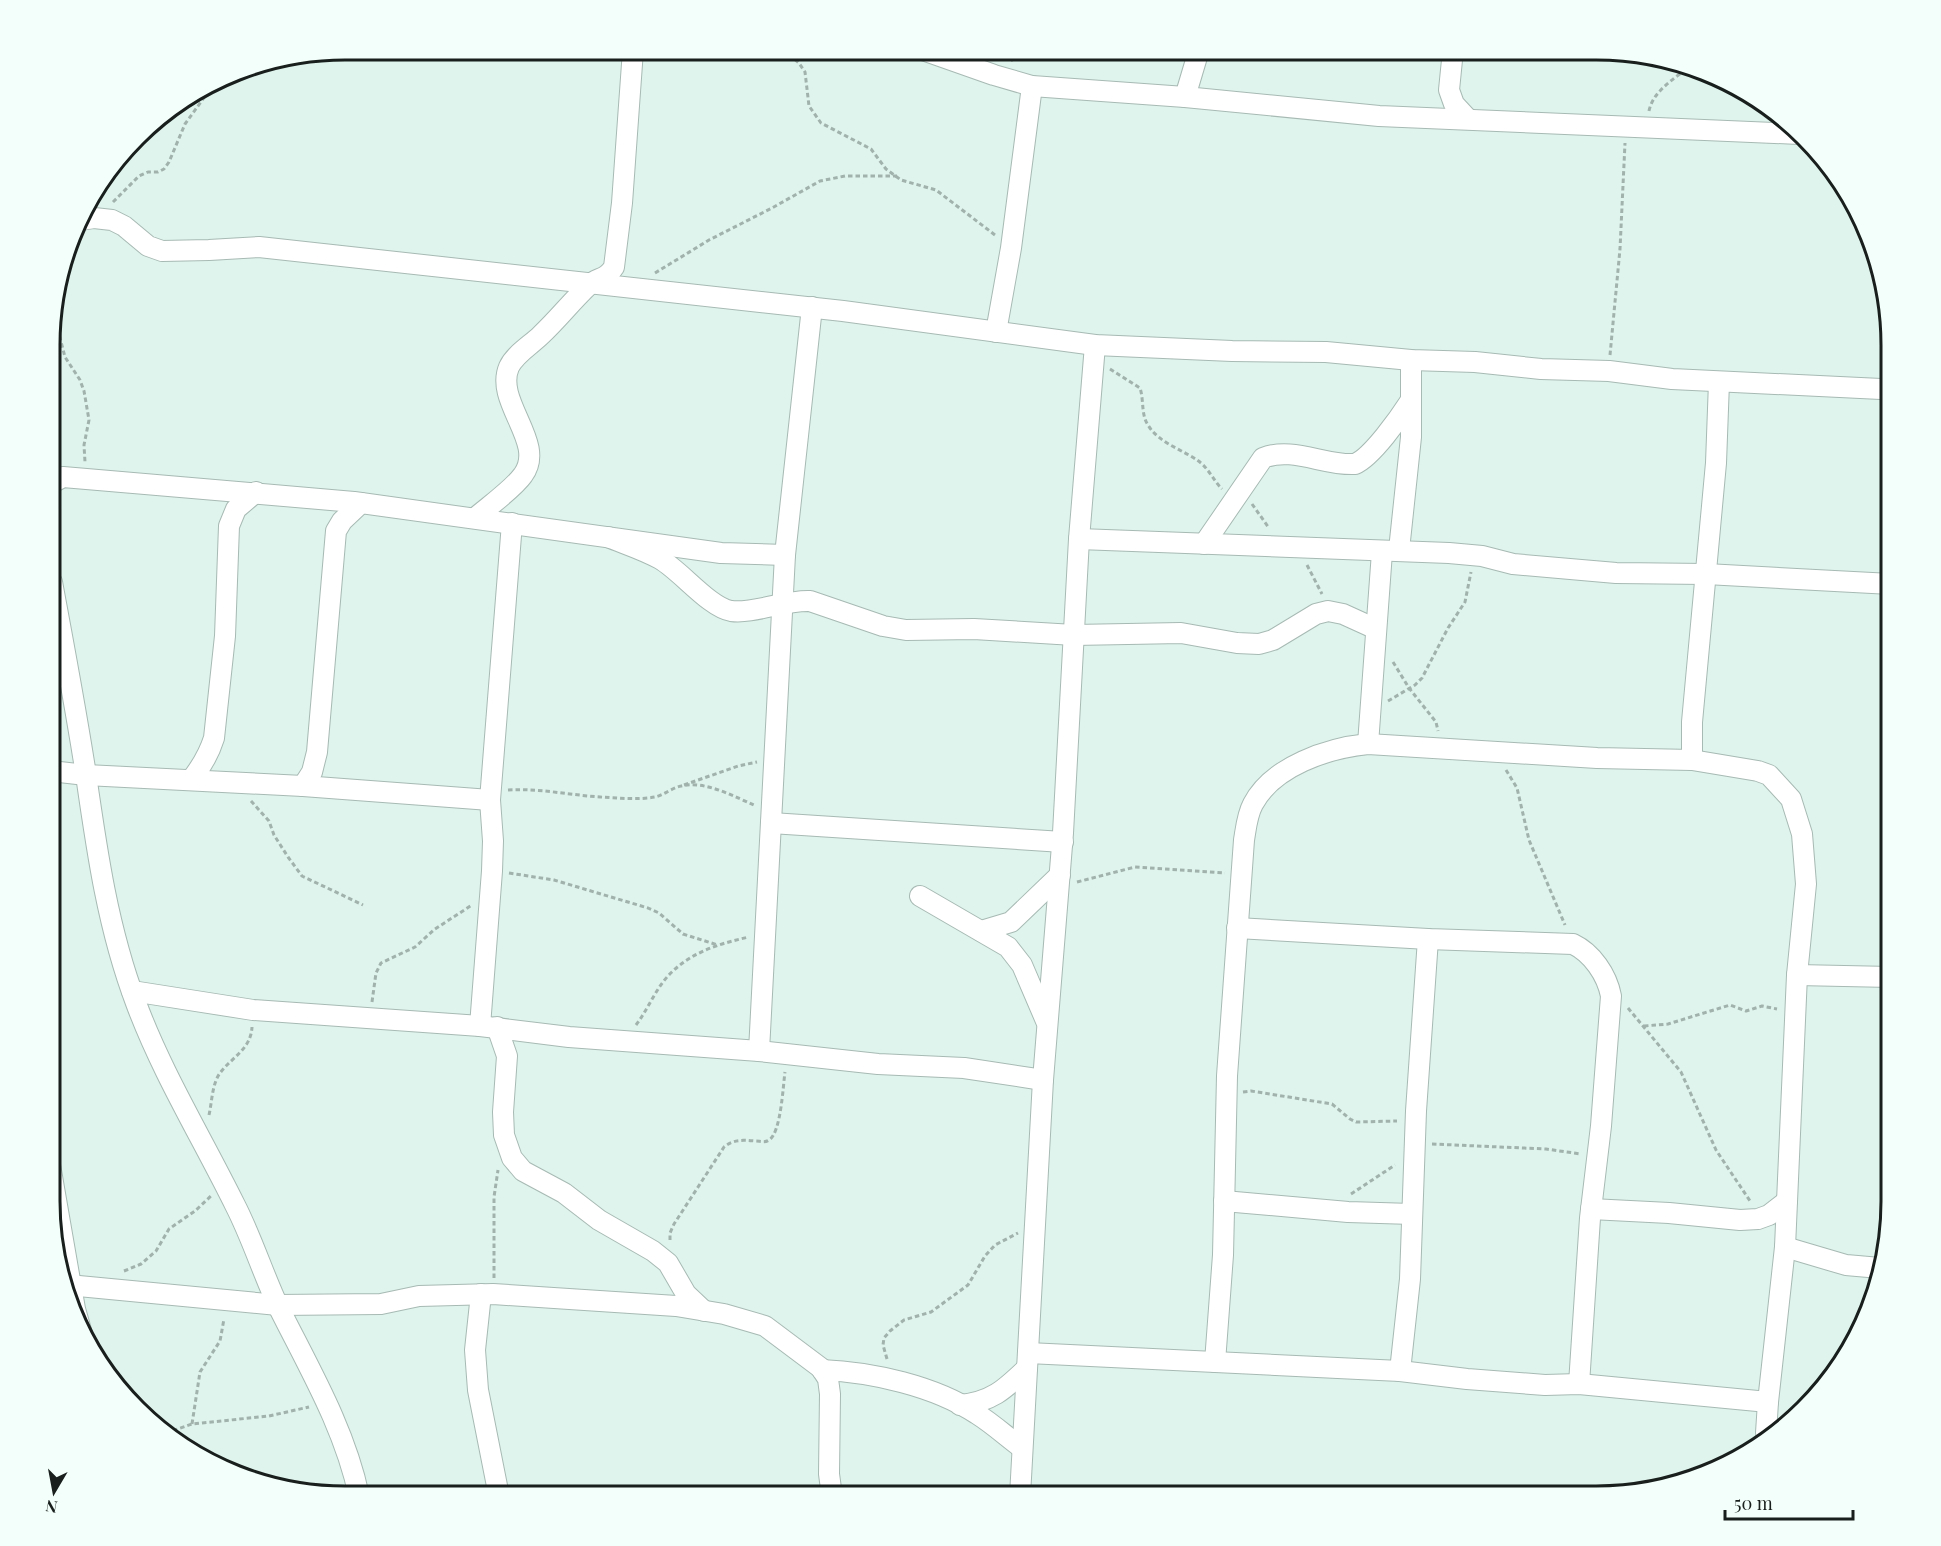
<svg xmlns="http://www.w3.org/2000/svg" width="1941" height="1546" font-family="'Playfair Display',serif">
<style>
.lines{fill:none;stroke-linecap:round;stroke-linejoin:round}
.street-casing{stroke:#a7bab3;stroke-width:22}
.path{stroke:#a1b2ac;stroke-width:3;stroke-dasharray:4.5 3;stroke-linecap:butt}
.street{stroke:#fff;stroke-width:20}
.rim{fill:none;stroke:#181f1c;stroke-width:3}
</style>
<rect width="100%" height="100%" fill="#dff4ed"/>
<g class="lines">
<g class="street-casing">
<g id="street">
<path d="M 923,50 L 994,75 L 1032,86 L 1185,97 L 1379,116 L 1799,134"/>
<path d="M 1453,50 L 1449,90 L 1454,104 L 1467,118"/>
<path d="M 1185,97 L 1199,50"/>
<path d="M 81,220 L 94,218 L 112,220 L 124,226 L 148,246 L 162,251 L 209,250 L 259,247 L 843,311 L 1095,345 L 1232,351 L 1326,352 L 1411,360 L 1475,362 L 1541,369 L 1609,371 L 1672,379 L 1881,389 L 1891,388"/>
<path d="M 996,332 L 1011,248 L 1032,86"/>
<path d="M 52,483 L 63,477 L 354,502 L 721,553 L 785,555"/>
<path d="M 475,518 C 489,506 513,489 523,475 C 547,443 494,402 509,367 C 515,354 531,345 541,335 C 558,319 572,301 589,285 C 598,277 606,280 614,267 L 622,203 L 633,50"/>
<path d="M 608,537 C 625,544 644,550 660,559 C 681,571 709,607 731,611 C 754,614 784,600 810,601 L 883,626 L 906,630 L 974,629 L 1074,635 L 1181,633 L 1237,643 L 1259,644 L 1273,640 L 1316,614 L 1328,611 L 1343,614 L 1376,629"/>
<path d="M 1079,539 L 1449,553 L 1482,556 L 1513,564 L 1616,573 L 1706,574 L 1891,584"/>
<path d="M 1204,544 L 1263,458 C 1292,446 1325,466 1355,464 C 1372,457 1400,417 1411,400"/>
<path d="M 1399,550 L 1411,437 L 1411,360"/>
<path d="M 52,582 C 64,646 76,710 86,775 C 97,852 108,929 136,1003 C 162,1073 202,1138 235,1205 C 252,1238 263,1274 279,1308 C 309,1368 345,1429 359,1496"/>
<path d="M 1368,744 L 1382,552"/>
<path d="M 1692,760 L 1692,722 L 1716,463 L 1719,382"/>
<path d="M 51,771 L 86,775 L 303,786 L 490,800"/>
<path d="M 191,780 C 202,766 209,754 214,738 L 225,636 L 229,526 L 236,509 L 256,492"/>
<path d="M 303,786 L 312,772 L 317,752 L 336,531 L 342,521 L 361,503"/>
<path d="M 771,823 L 1063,842"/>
<path d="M 920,896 L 1008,947 L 1022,965 L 1046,1021"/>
<path d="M 1237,928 L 1428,939 L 1573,944 C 1592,953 1607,975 1611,996 L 1601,1126 L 1590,1218 L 1579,1384"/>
<path d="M 981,931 L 1011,922 L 1060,875"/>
<path d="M 1797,975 L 1891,977"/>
<path d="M 132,991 L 253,1010 L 480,1026 L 569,1037 L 759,1051 L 878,1064 L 964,1068 L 1043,1080"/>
<path d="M 480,1026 L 492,871 L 493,841 L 490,800 L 512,523"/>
<path d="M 497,1027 L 507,1056 L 503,1112 L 504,1135 L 512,1158 L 523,1171 L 564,1193 L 599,1220 L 653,1251 L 668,1263 L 686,1294 L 704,1311"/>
<path d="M 759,1051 L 785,555 L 812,307"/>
<path d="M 50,1165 L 75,1309 L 82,1334"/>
<path d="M 1224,1201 L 1348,1212 L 1412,1214"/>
<path d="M 1591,1209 L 1669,1213 L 1740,1220 L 1758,1219 L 1769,1215 L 1787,1201"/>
<path d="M 1785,1247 L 1846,1265 L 1880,1268"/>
<path d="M 68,1285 L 278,1305 L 381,1304 L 419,1296 L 493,1294 L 676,1306 L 724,1314 L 765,1326 L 821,1368 L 828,1379 L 830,1394 L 829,1474 L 832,1496"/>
<path d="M 481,1294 L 475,1350 L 478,1390 L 499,1496"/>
<path d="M 1028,1353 L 1400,1371 L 1467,1379 L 1545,1385 L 1579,1384 L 1768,1402"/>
<path d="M 1215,1362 L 1223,1255 L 1227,1076 L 1244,840 C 1246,828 1247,815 1253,804 C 1273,766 1328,748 1368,744 L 1597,758 L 1692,760 L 1758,771 L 1769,775 L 1791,799 L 1802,834 L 1806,884 L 1797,975 L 1785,1247 L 1768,1402 L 1766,1433"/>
<path d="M 822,1370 C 872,1372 935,1386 977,1414 C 993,1424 1007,1437 1022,1448"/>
<path d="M 1400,1371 L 1410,1279 L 1416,1111 L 1428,939"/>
<path d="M 960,1405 C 992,1402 1005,1389 1027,1368"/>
<path d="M 1020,1496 L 1043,1080 L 1063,833 L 1079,539 L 1095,345"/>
</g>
</g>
<g class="path">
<path d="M 783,50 L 799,63 L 805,72 L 809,106 L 821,123 L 871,149 L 886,169 L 901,180 L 936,190 L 995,235"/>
<path d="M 1001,50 L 1013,61"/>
<path d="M 1649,111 C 1653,91 1674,79 1689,67"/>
<path d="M 113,202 L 139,176 L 148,172 L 158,172 L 164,169 L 169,162 L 185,124 L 211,88"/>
<path d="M 655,273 L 709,240 L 772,208 L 820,181 L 845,176 L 897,176"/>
<path d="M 52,307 L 65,357 L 80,380 L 84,391 L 89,420 L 84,445 L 85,462"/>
<path d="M 1610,355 L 1620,249 L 1625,143"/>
<path d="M 1110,369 L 1140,388 C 1144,400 1141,415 1148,425 C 1159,444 1185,450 1201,463 C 1210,471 1214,481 1222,489"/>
<path d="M 1252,504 L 1269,528"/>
<path d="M 1307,565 L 1322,594"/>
<path d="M 1393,662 L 1409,688 L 1436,722 L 1438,731"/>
<path d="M 1388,701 L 1415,685 L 1422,678 L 1448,628 L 1465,602 L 1471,572"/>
<path d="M 1506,770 L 1517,788 L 1529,840 L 1565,925"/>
<path d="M 684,785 L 738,766 L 757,762"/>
<path d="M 508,790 C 539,788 569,795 600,797 C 617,798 639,800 655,797 C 664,795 672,788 681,786 C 705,780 735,797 756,806"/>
<path d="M 251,801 L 269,821 L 274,835 L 288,857 L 302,876 L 363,905"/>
<path d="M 509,873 L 554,880 L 648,908 L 659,913 L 683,934 L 718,945"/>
<path d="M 1077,882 L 1135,867 L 1225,873"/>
<path d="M 372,1002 L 376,973 L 381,963 L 415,947 L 435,929 L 472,905"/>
<path d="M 1628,1008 L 1681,1072 L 1716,1150 L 1750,1201"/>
<path d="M 636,1025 C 649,1008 657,985 673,971 C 694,951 722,943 749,937"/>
<path d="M 1644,1026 L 1668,1024 L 1730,1005 L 1746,1011 L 1762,1006 L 1777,1009"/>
<path d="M 1243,1092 L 1251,1091 L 1332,1104 L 1350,1119 L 1356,1122 L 1397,1121"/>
<path d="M 209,1115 C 212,1102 212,1084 220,1073 C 232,1057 251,1049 252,1027"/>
<path d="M 1432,1144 L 1546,1149 L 1581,1154"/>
<path d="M 1351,1194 L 1395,1165"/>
<path d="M 670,1240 L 670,1233 L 674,1224 L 724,1147 C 734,1139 743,1140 755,1141 C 760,1141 765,1143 769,1140 C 781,1133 783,1086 785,1072"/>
<path d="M 124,1271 L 141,1264 L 156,1251 L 169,1229 L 195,1211 L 212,1195"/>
<path d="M 494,1278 L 494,1197 L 498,1170"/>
<path d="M 887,1359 L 883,1345 L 884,1338 L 890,1331 L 904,1320 L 931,1312 L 968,1285 L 985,1256 L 995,1245 L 1018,1233"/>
<path d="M 192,1424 L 200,1372 L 220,1341 L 224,1319"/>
<path d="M 166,1433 L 192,1424 L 269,1416 L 309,1407"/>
</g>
<use href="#street" class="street"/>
</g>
<path d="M0 0H1941V1546H0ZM345 60H1596A285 285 0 0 1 1881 345V1201A285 285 0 0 1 1596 1486H345A285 285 0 0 1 60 1201V345A285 285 0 0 1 345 60Z" fill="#f3fffa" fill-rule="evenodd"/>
<path class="rim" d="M345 60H1596A285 285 0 0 1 1881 345V1201A285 285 0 0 1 1596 1486H345A285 285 0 0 1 60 1201V345A285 285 0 0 1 345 60Z"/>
<g transform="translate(54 1492) rotate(190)" stroke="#f3fffa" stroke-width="4.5" paint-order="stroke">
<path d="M0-4.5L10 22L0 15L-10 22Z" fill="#181f1c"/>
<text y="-9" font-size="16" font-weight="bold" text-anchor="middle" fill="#181f1c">N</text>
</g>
<path d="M1725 1510v9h128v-9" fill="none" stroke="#181f1c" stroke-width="3"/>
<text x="1734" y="1510" font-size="18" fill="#181f1c" stroke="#f3fffa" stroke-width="4.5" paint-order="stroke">50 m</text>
</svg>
